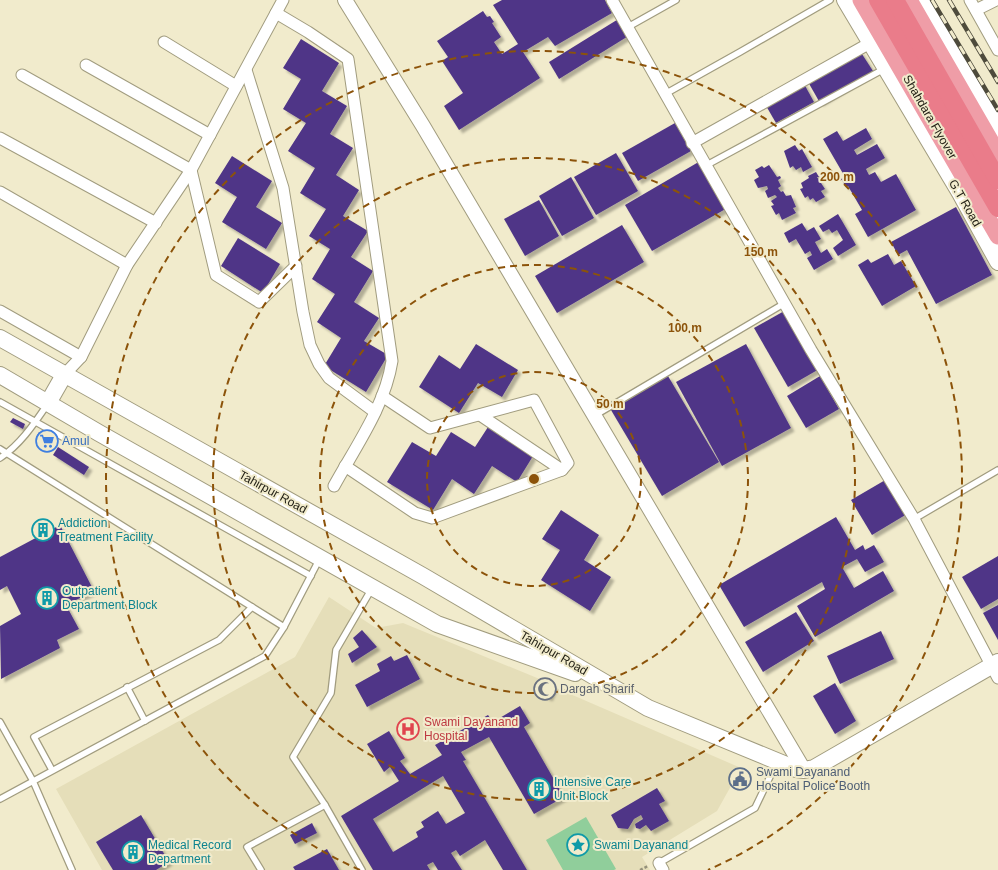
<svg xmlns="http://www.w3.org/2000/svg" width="998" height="870" font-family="Helvetica,sans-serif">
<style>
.built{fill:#e5deb9}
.green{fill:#90ce9b}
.building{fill:#4f3687;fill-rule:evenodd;filter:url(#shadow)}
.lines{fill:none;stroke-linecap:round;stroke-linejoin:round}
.service-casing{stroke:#a19c7f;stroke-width:8}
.minor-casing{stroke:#a19c7f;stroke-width:13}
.tertiary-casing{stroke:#a19c7f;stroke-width:16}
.secondary-casing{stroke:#a19c7f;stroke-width:18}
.primary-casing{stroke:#fff;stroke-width:19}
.trunk-casing{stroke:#fff;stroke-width:20}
.path{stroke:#95917b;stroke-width:2.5;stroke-dasharray:3 2;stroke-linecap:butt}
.service{stroke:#fff;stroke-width:5.5}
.minor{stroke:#fff;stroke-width:11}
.tertiary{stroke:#fff;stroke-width:14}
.secondary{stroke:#fff;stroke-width:16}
.primary{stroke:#ef9da7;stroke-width:17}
.trunk{stroke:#ea7c8a;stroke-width:18}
.rail-casing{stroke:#4e4b3c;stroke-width:4.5}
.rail{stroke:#f1ebcc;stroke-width:3;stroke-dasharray:9;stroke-linecap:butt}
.ring{fill:none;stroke:#8c530a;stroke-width:2;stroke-dasharray:7 5}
.labels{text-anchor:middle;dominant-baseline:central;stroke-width:4;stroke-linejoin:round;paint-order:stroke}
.street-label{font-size:12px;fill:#242217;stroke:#f1ebcc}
.shop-label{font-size:12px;fill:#366cbe;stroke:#f1ebcc;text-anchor:start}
.culture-label{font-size:12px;fill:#0d838f;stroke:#f1ebcc;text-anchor:start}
.worship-label{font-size:12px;fill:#5b616d;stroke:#f1ebcc;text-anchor:start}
.health-label{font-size:12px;fill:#be3a42;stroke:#f1ebcc;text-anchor:start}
.service-label{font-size:12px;fill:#4e5e75;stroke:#f1ebcc;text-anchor:start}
.centre{fill:#8c530a;stroke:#f1ebcc;stroke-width:2}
.ring-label{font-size:12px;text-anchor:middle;font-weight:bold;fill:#8c530a;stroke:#f1ebcc;stroke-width:4;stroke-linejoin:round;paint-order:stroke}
</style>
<defs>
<filter id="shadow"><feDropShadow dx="3.5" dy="3.5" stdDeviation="1" flood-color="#0004"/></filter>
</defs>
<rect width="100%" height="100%" fill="#f1ebcc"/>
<path class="built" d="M 329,597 L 376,628 L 403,623 L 542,680 L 536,691 L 549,697 L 554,687 L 741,768 L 717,811 L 642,857 L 650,870 L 102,870 L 56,789 L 295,657 Z"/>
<path class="green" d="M 586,817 L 616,869 L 614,870 L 563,870 L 546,840 Z"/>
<g class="building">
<path d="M 502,0 L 605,0 L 612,13 L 555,46 L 548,37 L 523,52 L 540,78 L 459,130 L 444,106 L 463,93 L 442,61 L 448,57 L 437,41 L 483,11 L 487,17 L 490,16 L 494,22 L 492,23 L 501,37 L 494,42 L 502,54 L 518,44 L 493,5 Z"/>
<path d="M 620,18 L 630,35 L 559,79 L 549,62 Z"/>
<path d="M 301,39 L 339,63 L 322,91 L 347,106 L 330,134 L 353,148 L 336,175 L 359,190 L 343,216 L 368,231 L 351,257 L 373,271 L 354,302 L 379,318 L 364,341 L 388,355 L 366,392 L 324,366 L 341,338 L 317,322 L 335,294 L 312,279 L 330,249 L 309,236 L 326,209 L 300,193 L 315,168 L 288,151 L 306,123 L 283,109 L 301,79 L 283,68 Z"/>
<path d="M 860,51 L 873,71 L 820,103 L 807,80 Z"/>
<path d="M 803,82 L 814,102 L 776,123 L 765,104 Z"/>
<path d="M 675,123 L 691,151 L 638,181 L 622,153 Z"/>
<path d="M 866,128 L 872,139 L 854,150 L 857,155 L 877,144 L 885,158 L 866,169 L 869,175 L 875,172 L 881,182 L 896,174 L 916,210 L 868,237 L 855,214 L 862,210 L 848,186 L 846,187 L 841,179 L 845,177 L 823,139 L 837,131 L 843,141 Z"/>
<path d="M 795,145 L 799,151 L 802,149 L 812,167 L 803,172 L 801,167 L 796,170 L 793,166 L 790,168 L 784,151 Z"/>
<path d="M 616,153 L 638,191 L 596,215 L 574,177 Z"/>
<path d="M 232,156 L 272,181 L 256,207 L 282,223 L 266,249 L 222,222 L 237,197 L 215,183 Z"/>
<path d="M 702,160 L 729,207 L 652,251 L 625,205 Z"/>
<path d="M 769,165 L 777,177 L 780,176 L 781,178 L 778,180 L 781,186 L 778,188 L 781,192 L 783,191 L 786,196 L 791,195 L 796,207 L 793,208 L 796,213 L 782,220 L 779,213 L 776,215 L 771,206 L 774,205 L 771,201 L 777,197 L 775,195 L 768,198 L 765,191 L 768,189 L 767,186 L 758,188 L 754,180 L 759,177 L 755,170 L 762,166 L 764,168 Z"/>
<path d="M 816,172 L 819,177 L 817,177 L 825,189 L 821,191 L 825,197 L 816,202 L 813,198 L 810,200 L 808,196 L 805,198 L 800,189 L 803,188 L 801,183 L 809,178 L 808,176 Z"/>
<path d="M 571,177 L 594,218 L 562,236 L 539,196 Z"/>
<path d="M 539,200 L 559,236 L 525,256 L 504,219 Z"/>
<path d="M 956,207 L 992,275 L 936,304 L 907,250 L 898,255 L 891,242 Z"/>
<path d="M 838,214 L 856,245 L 838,256 L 833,248 L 843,240 L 837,230 L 832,233 L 829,229 L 823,232 L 819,226 Z"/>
<path d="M 802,223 L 807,231 L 814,227 L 821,239 L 815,242 L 821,253 L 827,249 L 833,259 L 814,270 L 807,258 L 812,255 L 810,251 L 805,254 L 796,239 L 789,243 L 784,233 Z"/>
<path d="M 622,225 L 644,262 L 557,313 L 535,276 Z"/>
<path d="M 238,238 L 280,264 L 263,293 L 221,266 Z"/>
<path d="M 888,254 L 894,265 L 901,261 L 916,286 L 882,306 L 858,265 L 868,259 L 871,263 Z"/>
<path d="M 786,310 L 821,368 L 788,387 L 754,328 Z"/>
<path d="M 476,344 L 518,370 L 502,397 L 478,383 L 459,413 L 419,387 L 439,355 L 460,369 Z"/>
<path d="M 746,344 L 791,428 L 722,466 L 676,382 Z"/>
<path d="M 668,376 L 719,462 L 662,496 L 611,410 Z"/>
<path d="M 820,376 L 839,409 L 806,428 L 787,396 Z"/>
<path d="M 13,418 L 25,424 L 23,429 L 10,422 Z"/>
<path d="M 488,427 L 533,456 L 517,482 L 492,466 L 474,494 L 452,479 L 433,510 L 387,482 L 412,442 L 436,456 L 451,432 L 475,447 Z"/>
<path d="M 39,432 L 52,440 L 48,445 L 36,438 Z"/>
<path d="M 58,447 L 89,467 L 84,475 L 53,455 Z"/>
<path d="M 887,479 L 907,514 L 872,535 L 851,500 Z"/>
<path d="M 561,510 L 599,535 L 584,560 L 611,577 L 590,611 L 541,580 L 560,550 L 542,539 Z"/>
<path d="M 836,517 L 855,550 L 863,545 L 865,550 L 874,545 L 884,562 L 865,572 L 857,559 L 842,567 L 854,588 L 883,571 L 894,591 L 815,637 L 797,606 L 825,589 L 822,582 L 744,627 L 719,585 Z"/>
<path d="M 48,525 L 49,529 L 39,535 L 36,531 Z"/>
<path d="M 60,525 L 94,591 L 66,605 L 79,629 L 57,640 L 60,648 L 1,679 L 0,626 L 21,614 L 7,586 L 0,590 L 0,557 Z"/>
<path d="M 998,556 L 998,599 L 981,609 L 962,577 Z"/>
<path d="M 998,605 L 998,640 L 983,613 Z"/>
<path d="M 796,612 L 814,641 L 763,672 L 745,642 Z"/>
<path d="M 362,630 L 377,647 L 352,663 L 348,654 L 359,647 L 353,638 Z"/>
<path d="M 881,631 L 894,659 L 840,684 L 827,656 Z"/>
<path d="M 407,655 L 420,679 L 367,707 L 355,685 L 380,671 L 377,664 L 391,656 L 394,661 Z"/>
<path d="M 542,680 L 554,687 L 549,698 L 536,691 Z"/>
<path d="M 835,683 L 856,721 L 835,734 L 813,696 Z"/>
<path d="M 520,706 L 530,723 L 524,727 L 564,797 L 534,814 L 489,737 L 461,752 L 466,760 L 463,761 L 527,870 L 503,870 L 485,840 L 460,856 L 456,850 L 451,853 L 462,870 L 438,870 L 433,862 L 427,865 L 430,870 L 373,870 L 341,816 L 399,781 L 390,767 L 384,772 L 367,744 L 389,731 L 405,758 L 400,761 L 410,774 L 442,755 L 435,745 L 488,715 L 493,722 ZM 443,776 L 465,813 L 446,824 L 438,811 L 421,822 L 424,827 L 416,832 L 418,837 L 393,852 L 373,819 Z"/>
<path d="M 657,788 L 665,801 L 659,804 L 669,821 L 651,831 L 646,825 L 640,829 L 636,828 L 635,824 L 643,819 L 641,815 L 634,819 L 628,829 L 618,828 L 611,815 Z"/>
<path d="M 141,815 L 169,862 L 156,870 L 113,870 L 96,842 Z"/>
<path d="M 312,823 L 317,833 L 295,844 L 290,835 Z"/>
<path d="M 327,849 L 339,870 L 295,870 L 293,867 Z"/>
</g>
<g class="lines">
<g class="service-casing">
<g id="service">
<path d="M 628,27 L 676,0"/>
<path d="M 665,94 L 740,52 L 830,0"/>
<path d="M 705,166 L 884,69"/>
<path d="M 0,402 L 311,576"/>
<path d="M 594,416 L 785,303"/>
<path d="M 0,449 L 284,627"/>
<path d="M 0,458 C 20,445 34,424 47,405"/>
<path d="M 914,519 L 998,470"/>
<path d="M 127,687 L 145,721"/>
<path d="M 0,722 L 33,781 L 72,870"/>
<path d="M 52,770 L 34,737 L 219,640 L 252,607"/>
<path d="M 0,799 L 265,656 L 284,627 L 319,560"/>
<path d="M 659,863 L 755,808 L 777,762"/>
<path d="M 261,870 L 247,847 L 325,805"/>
<path d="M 362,870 L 325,805 L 293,757 L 331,693 L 336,650 L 371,590"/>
</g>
</g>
<g class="minor-casing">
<g id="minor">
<path d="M 612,0 L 811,350 L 914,519 L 998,678"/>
<path d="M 970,0 L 998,50"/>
<path d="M 976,10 L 996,0"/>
<path d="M 276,13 L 308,32 L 348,59 L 392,361 C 385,406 356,446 334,486"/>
<path d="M 164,42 L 236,86"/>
<path d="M 86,65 L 210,135"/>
<path d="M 246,70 L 283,188 L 303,312 L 310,345 L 319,364 L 329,378 L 375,412"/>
<path d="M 22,75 L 191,170 L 216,275 L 259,302 L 296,266"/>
<path d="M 0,138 L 156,223"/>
<path d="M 692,143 L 870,43"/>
<path d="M 0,192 L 127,265"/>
<path d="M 0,311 L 81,357"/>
<path d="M 64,375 L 81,357 L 127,265 L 191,170 L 283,0"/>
<path d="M 480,415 L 562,470"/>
<path d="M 345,466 L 415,513 L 432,518 L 562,470 L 568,463 L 534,400 L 430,428 L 382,396"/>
<path d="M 659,863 L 663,870"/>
</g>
</g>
<g class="tertiary-casing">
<path id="tertiary" d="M 345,0 L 423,126 L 804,770"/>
</g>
<g class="secondary-casing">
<g id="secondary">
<path d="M 845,0 L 960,193 L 998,262"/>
<path d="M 924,0 L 998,128"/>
<path d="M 0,338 L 423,576 L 648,708 L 796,769 L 804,770 L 814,768 L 998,662"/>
<path d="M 0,375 L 99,433 L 437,624 L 575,673"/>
<path d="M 48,403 L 64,375"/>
</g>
</g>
<g class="primary-casing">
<g id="primary">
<path d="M 861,0 L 998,236"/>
<path d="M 909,0 L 998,154"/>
</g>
</g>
<g class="trunk-casing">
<g id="trunk">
<path d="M 878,0 L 998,208"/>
<path d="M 895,0 L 998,180"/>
</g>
</g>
<path class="path" d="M 640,870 L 648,866"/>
<use href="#service" class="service"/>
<use href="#minor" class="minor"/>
<use href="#tertiary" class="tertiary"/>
<use href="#secondary" class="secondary"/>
<use href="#primary" class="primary"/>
<use href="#trunk" class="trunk"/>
<g class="rail-casing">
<g id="rail">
<path d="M 932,0 L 998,110"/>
<path d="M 949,0 L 998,82"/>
</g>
</g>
<use href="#rail" class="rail"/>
</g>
<g class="ring">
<circle cx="534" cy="479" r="107"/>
<circle cx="534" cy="479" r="214"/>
<circle cx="534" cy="479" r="321"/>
<path d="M360 870A428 428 0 1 1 708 870"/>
</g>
<defs>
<g id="supermarket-ring" transform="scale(1.15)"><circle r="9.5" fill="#f1ebcc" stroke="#3f7fe0" stroke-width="1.5"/><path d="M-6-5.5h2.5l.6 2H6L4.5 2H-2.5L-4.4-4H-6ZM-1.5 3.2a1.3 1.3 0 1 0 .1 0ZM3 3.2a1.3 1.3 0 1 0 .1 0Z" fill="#3f7fe0"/></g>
<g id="building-ring" transform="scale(1.15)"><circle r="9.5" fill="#f1ebcc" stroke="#0f9aa8" stroke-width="1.5"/><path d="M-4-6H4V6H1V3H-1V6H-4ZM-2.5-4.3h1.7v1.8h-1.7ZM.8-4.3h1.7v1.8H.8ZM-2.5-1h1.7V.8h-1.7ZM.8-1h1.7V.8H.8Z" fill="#0f9aa8"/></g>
<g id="mosque-ring" transform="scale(1.15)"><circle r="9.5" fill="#f1ebcc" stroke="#6b7280" stroke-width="1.5"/><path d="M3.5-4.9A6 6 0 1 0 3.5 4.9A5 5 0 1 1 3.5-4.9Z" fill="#6b7280"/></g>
<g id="hospital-ring" transform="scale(1.15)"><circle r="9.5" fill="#f1ebcc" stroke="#e0444e" stroke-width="1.5"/><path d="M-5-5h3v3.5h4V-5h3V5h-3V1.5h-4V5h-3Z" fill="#e0444e"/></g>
<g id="civic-ring" transform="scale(1.15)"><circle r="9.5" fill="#f1ebcc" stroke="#5c6f8a" stroke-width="1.5"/><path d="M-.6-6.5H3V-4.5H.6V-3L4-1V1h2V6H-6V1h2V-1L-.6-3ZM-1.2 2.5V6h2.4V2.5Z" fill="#5c6f8a"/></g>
<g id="sight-ring" transform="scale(1.15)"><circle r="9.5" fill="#f1ebcc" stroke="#0f9aa8" stroke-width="1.5"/><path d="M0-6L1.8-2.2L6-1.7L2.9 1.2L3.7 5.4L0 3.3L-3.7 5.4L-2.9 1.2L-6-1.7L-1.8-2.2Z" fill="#0f9aa8"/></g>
</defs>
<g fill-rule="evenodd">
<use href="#supermarket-ring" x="47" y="441"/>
<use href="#building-ring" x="43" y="530"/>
<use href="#building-ring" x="47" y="598"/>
<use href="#mosque-ring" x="545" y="689"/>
<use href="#hospital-ring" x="408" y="729"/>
<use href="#civic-ring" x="740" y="779"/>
<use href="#building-ring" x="539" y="789"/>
<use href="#sight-ring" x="578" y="845"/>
<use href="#building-ring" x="133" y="852"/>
</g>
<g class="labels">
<g class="street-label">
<text transform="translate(930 117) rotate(60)">Shahdara Flyover</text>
<text transform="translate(965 203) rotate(60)">G.T Road</text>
<text transform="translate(273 492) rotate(29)">Tahirpur Road</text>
<text transform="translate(554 653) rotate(30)">Tahirpur Road</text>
</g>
<g class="shop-label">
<text x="62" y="441">Amul</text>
</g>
<g class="culture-label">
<text x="58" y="523">Addiction<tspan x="58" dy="14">Treatment Facility</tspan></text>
<text x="62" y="591">Outpatient<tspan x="62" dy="14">Department Block</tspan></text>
<text x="554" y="782">Intensive Care<tspan x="554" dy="14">Unit Block</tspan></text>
<text x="148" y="845">Medical Record<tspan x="148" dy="14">Department</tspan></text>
<text x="594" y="845">Swami Dayanand</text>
</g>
<g class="worship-label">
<text x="560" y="689">Dargah Sharif</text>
</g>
<g class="health-label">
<text x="424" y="722">Swami Dayanand<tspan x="424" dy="14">Hospital</tspan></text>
</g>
<g class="service-label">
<text x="756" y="772">Swami Dayanand<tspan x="756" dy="14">Hospital Police Booth</tspan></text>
</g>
</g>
<circle cx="534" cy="479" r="6" class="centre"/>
<g class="ring-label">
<text x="837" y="181">200 m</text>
<text x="761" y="256">150 m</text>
<text x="685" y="332">100 m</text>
<text x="610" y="408">50 m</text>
</g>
</svg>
